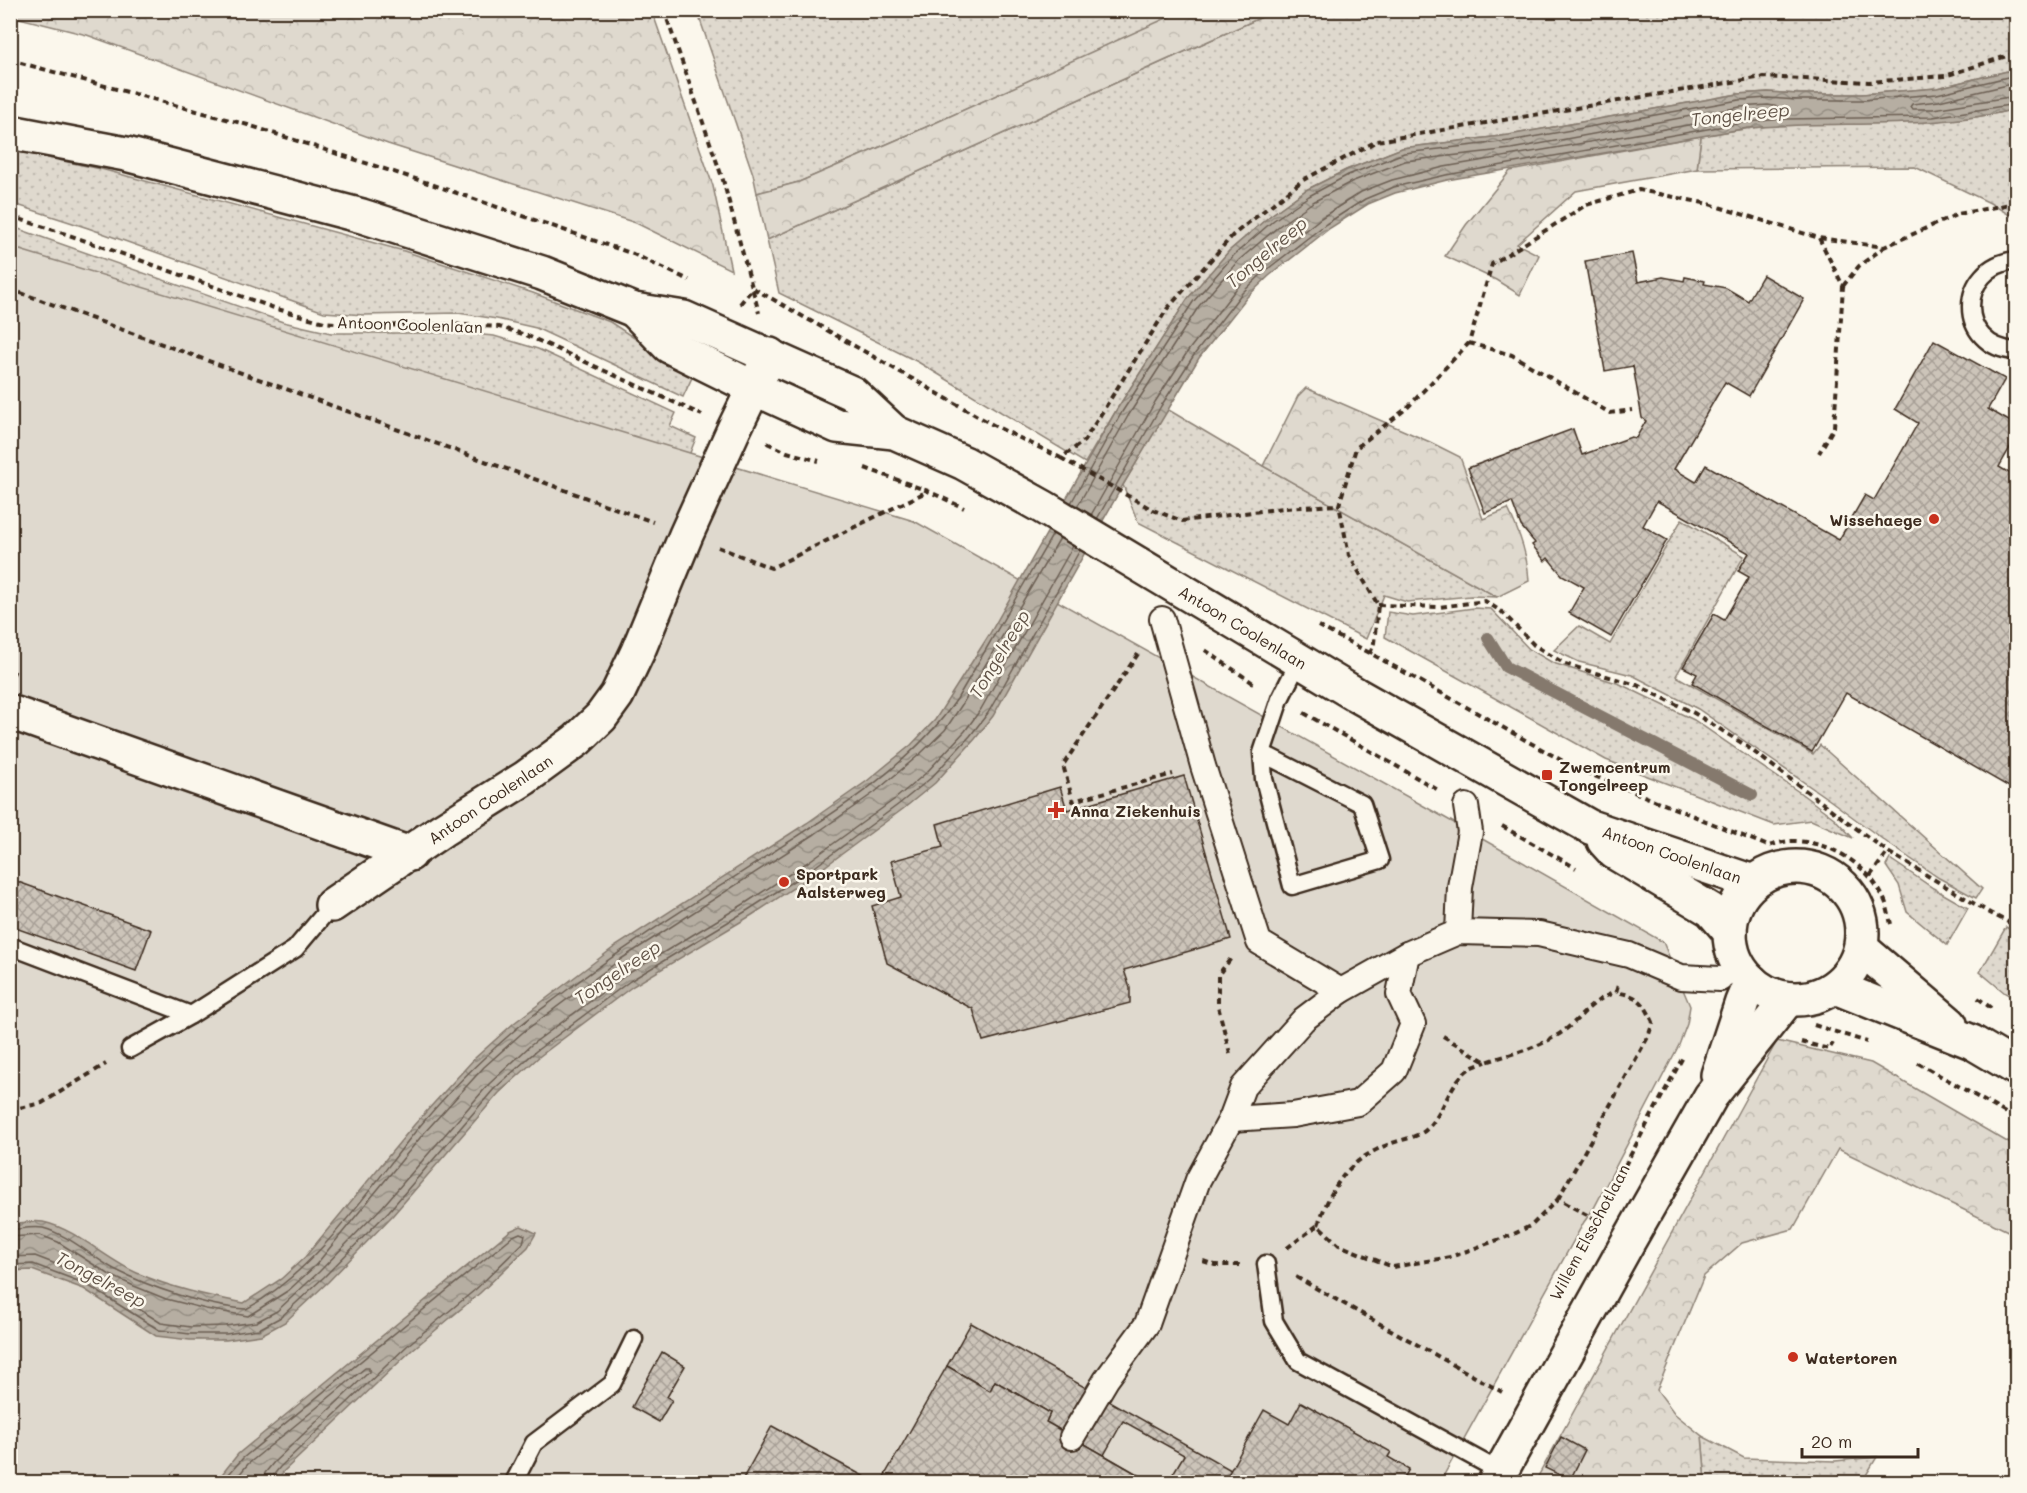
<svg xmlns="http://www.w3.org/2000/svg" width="2027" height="1493" font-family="Mali,sans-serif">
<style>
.grass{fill:url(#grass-dots);stroke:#8d8276;stroke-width:1.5}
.forest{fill:url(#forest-crowns);stroke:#8d8276;stroke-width:1.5}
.pitch{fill:#dfd9ce;stroke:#8d8276;stroke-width:1.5}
.water{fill:url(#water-waves);stroke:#85796d;stroke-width:1.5}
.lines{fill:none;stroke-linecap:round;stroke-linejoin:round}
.shore{stroke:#6c5f53;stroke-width:1.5}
.stream{stroke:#85796d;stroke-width:12}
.building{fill:url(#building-cross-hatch);stroke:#3b2a1e;stroke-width:1.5}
.service-casing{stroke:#3b2a1e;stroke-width:21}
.pedestrian-casing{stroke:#3b2a1e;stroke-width:28}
.minor-casing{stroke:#3b2a1e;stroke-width:38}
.secondary-casing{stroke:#3b2a1e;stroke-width:38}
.path{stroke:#3b2a1e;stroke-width:4;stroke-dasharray:6 4.5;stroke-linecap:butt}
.service{stroke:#fbf7ec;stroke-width:16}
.pedestrian{stroke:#fbf7ec;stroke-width:24}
.minor{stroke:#fbf7ec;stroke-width:33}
.secondary{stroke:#fbf7ec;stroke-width:33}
.poi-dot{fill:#c8321e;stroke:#fbf7ec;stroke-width:2}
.labels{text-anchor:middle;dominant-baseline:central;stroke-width:5;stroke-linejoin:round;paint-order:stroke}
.street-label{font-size:16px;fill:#3b2a1e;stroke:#fbf7ec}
.poi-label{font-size:16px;font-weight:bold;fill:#3b2a1e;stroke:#fbf7ec;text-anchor:start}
.water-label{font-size:18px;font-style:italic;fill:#605246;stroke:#fbf7ec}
</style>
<defs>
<pattern id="grass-dots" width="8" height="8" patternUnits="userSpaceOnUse" patternTransform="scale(1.5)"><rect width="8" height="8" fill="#dfd9ce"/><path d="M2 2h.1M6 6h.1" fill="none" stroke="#c0bab0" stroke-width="1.8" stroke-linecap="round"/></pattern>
<pattern id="forest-crowns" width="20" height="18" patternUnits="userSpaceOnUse" patternTransform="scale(1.5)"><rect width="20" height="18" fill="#dfd9ce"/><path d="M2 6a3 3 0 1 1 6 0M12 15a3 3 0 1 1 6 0" fill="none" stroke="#c0bab0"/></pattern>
<pattern id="water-waves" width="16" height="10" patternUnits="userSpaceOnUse" patternTransform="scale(1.5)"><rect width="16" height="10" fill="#b6aea2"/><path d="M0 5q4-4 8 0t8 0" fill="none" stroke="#958e83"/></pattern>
<pattern id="building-cross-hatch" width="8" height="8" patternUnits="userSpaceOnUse" patternTransform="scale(1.5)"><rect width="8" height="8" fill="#ccc4b9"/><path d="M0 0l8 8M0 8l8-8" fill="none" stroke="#a79f96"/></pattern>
</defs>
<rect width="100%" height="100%" fill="#fbf7ec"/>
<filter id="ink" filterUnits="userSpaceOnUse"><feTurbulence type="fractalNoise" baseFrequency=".0167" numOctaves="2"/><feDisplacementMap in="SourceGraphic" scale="12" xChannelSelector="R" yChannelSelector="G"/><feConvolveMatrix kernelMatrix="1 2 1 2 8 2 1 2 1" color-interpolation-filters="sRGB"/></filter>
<g filter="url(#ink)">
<g class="grass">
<path d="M 697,11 L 1184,11 L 915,132 L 799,182 L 757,193 L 753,174 Z"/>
<path d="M 1275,11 L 2016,11 L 2016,69 L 1937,88 L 1862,94 L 1798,94 L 1768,92 L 1738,94 L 1509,135 L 1402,148 L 1346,170 L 1306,190 L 1271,215 L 1229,251 L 1188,299 L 1117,409 L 1085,463 L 918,362 L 779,293 L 767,240 Z"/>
<path d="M 2016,109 L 2016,219 L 1990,203 L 1915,167 L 1697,169 L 1701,136 C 1728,132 1755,126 1783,125 C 1861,121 1940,128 2016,109 Z"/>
<path d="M 11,150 L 101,169 L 404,251 L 533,293 L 610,322 L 660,355 L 695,371 L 683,397 L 536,328 L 497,319 L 458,313 L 364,315 L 324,312 L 88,228 L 11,203 Z"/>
<path d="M 10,226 L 283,322 L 331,333 L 460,333 L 494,336 L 538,349 L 676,413 L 670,426 L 696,438 L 663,520 L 11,282 Z"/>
<path d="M 1167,409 L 1263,466 L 1497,597 L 1471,596 L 1407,602 L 1384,595 L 1366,639 L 1138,522 L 1123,485 Z"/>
<path d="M 1682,519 L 1744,556 L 1676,676 L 1813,754 L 1820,745 L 1982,889 L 1976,898 L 1939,878 L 1889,844 L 1831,801 L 1698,709 L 1632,675 L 1579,662 L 1554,650 L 1579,626 L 1610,644 Z"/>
<path d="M 1474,608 L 1491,609 L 1529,649 L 1553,663 L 1620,684 L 1694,720 L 1799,792 L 1834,818 L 1853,838 L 1811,820 L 1774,825 L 1606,760 L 1385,637 L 1388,612 L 1413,616 Z"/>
<path d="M 1890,859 L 1933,888 L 1968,908 L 1947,945 L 1907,912 L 1899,885 L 1886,866 Z"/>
<path d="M 2006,927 L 2016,933 L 2016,999 L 2005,993 L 1980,972 Z"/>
<path d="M 1702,1436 L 1744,1458 L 1835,1461 L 1877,1457 L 1862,1482 L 1706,1482 Z"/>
</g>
<g class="forest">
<path d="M 11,10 L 652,11 L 713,186 L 731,270 L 636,223 L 388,144 L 87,35 L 11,16 Z"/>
<path d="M 1184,10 L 1275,11 L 767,240 L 757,193 L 799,182 L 915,132 Z"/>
<path d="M 1701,136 L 1697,169 L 1576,191 L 1517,244 L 1539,255 L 1520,295 L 1496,280 L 1445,256 L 1466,225 L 1510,171 Z"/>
<path d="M 1306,388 L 1430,442 L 1460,457 L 1483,519 L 1508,509 C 1519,531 1528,557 1529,581 L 1497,597 L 1263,466 L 1298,396 Z"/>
<path d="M 1777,1041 L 1871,1063 L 2016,1147 L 2016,1235 L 1838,1149 L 1793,1229 L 1742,1243 L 1704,1276 L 1657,1390 L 1675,1414 L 1702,1436 L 1706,1482 L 1535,1482 Z"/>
</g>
<path class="pitch" d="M 10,247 L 914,521 L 1456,824 L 1663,942 L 1690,1006 L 1687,1024 L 1679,1045 L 1594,1208 L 1584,1222 L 1440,1482 L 11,1482 Z"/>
<g class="water">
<path d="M 2016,69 L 2016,109 C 1929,131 1837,120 1748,128 L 1447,180 L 1395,193 L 1368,204 L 1330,228 L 1269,276 L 1247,297 L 1199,358 L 1123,485 L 993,716 L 975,739 L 935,783 L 903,809 L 816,873 L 752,915 L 633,986 L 540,1056 L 499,1093 L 393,1215 L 328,1282 L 285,1322 L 261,1335 L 226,1340 L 190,1340 L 156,1336 L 84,1289 L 32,1270 L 11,1271 L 11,1224 C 20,1223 33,1220 43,1222 C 76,1229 106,1259 137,1273 C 171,1288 208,1296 244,1303 L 281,1279 L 305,1257 L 414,1125 L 475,1058 L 514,1023 L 613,948 L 807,823 L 867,781 L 911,745 L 935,720 L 989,635 L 1117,409 L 1188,298 L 1229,251 L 1271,215 L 1306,190 L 1346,170 L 1402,148 L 1509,135 L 1738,94 L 1768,92 L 1798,94 L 1862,94 L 1937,88 Z"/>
<path d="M 521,1226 L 536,1233 L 528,1247 L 480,1293 L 412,1350 L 284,1471 L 275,1482 L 213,1482 L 223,1473 L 238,1454 L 510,1231 Z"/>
</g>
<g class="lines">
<g class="shore">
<path d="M 2016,83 L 1939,101 L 1912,104 L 1910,107 L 1913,109 L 1933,109 L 2016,96"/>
<path d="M 1071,503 L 1122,412 L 1193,302 L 1234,255 L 1274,220 L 1309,196 L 1348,175 L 1404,153 L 1510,141 L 1739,100 L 1768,98 L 1798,100 L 1862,100 L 1937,94 L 2016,75"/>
<path d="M 1077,507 L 1128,416 L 1199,306 L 1239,260 L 1279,226 L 1313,202 L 1351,182 L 1405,161 L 1511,149 L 1740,107 L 1768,105 L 1779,107 L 1777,112 L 1746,115 L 1444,167 L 1392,180 L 1361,192 L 1321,218 L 1261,265 L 1236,289 L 1188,351 L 1155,402 L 1091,515"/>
<path d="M 1097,519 L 1161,406 L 1194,355 L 1242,293 L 1265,271 L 1326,224 L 1365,199 L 1394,187 L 1446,175 L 1747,122 L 1783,119 L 1933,117 L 2016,104"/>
<path d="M 10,1230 C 21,1229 33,1226 43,1228 C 69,1235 91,1256 114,1269 C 149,1287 207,1307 246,1309 C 315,1272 367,1192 415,1132 C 445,1095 479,1061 515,1030 C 531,1016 550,1003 567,990 C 634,939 706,896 776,850 C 842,808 912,764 957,699 L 1053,534"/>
<path d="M 10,1237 L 40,1235 L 58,1242 L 110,1275 L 134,1286 L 166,1299 L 206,1309 L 248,1316 L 289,1290 L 315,1266 L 424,1133 L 484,1067 L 522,1033 L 621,959 L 815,834 L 875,792 L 920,754 L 945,730 L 963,703 L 1060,538"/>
<path d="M 10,1257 L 35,1256 L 89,1277 L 161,1323 L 191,1327 L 225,1326 L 256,1322 L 277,1311 L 319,1272 L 383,1206 L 489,1084 L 531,1045 L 626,975 L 744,904 L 808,862 L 895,799 L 926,773 L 965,731 L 981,709 L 1073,546"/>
<path d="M 10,1265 L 33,1264 L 86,1284 L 159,1330 L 190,1334 L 226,1334 L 259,1329 L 281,1317 L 324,1277 L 389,1211 L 494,1089 L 536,1051 L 630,981 L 748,910 L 812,869 L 899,804 L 931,778 L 970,736 L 988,713 L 1080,550"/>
<path d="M 222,1482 L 243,1458 L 513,1236 L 520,1233 L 525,1235 L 523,1243 L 476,1289 L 408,1345 L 280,1467 L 272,1477 L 271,1482"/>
<path d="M 233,1482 L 248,1464 L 365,1368 L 369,1368 L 369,1372 L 274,1462 L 265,1473 L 263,1482"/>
</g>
<path class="stream" d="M 1488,638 L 1506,667 L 1752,795"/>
</g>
<g class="building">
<path d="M 1632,253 L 1638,282 L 1663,277 L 1684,281 L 1685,277 L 1705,281 L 1704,284 L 1726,288 L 1748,301 L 1763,275 L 1804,299 L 1749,396 L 1725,382 L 1674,469 L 1696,482 L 1706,465 L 1839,540 L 1865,495 L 1874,500 L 1918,423 L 1895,409 L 1934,340 L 2005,379 L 1988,409 L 2016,425 L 2016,437 L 1999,467 L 2016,477 L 2016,791 L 1846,693 L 1812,752 L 1692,683 L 1697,674 L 1683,667 L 1714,614 L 1724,620 L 1749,577 L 1738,571 L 1749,553 L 1657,501 L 1643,526 L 1667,540 L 1611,637 L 1569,613 L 1584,587 L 1562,575 L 1548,558 L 1545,561 L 1532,545 L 1535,543 L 1521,526 L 1512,502 L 1485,513 L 1468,468 L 1573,429 L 1582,455 L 1631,437 L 1636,438 L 1646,421 L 1642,418 L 1633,366 L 1605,371 L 1585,261 Z"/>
<path d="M 1184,776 L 1231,939 L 1124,970 L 1130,988 L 1130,1003 L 983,1041 L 973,1009 L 887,963 L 872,906 L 901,897 L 891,861 L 943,847 L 937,824 L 1060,787 L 1067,810 Z"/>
<path d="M 10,879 L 151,930 L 136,971 L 10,926 Z"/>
<path d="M 971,1323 L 1231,1470 L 1224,1482 L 1168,1482 L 1184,1455 L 1123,1421 L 1104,1455 L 1151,1482 L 1046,1422 L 1050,1413 L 995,1381 L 990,1391 L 947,1366 Z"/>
<path d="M 662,1352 L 685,1366 L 667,1397 L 672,1400 L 659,1422 L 632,1407 Z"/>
<path d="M 947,1366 L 990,1391 L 995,1381 L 1050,1413 L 1046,1422 L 1151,1482 L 881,1482 Z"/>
<path d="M 1301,1402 L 1391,1452 L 1388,1457 L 1409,1469 L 1402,1482 L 1224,1482 L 1264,1410 L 1289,1424 Z"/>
<path d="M 772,1426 L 874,1482 L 741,1482 Z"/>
<path d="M 1561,1437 L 1585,1450 L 1570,1480 L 1545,1468 Z"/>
</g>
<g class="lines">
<g class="service-casing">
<g id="service">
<path d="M 2016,260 C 1956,267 1956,347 2016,351"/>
<path d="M 1262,753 L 1362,804 L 1380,860 L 1292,886 L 1264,779 L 1262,753 L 1280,699 L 1299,661"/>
<path d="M 10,946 L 191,1015"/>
<path d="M 130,1049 L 191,1015 L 295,949 L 332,905"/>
<path d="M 1266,1264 L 1274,1321 L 1298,1361 L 1501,1472"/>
<path d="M 514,1482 L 534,1443 L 612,1384 L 634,1339"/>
</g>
</g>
<g class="pedestrian-casing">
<g id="pedestrian">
<path d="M 1162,619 L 1203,766 L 1259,942 L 1341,991 L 1407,954 L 1458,932 L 1539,934 L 1629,955 L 1681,977 L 1720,979"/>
<path d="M 1458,932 L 1460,887 L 1470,832 L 1466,806"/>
<path d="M 1231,1119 L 1293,1115 L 1358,1103 L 1394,1071 L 1413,1024 L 1399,994 L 1407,954"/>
<path d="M 1072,1437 L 1106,1380 L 1147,1324 L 1198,1180 L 1231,1119 L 1243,1087 L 1304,1019 L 1341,991"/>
</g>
</g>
<g class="minor-casing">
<g id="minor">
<path d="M 10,712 L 410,854"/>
<path d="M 332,905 L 442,830 L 525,778 L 577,740 L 601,717 L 617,695 L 638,651 L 686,535 L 734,429 L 770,355"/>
<path d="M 1718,1075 L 1742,1002 L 1751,981"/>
<path d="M 1495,1482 L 1628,1242 L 1711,1096 L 1788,999"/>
</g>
</g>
<g class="secondary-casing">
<g id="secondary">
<path d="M 10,132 L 126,154 L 362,216 L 542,273 L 634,310 L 684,318 L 852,393 L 894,432"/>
<path d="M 634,310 L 669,346 L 754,388 L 837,426 L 894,432 L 964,463 L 1043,507 L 1355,694 L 1590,827 L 1753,882"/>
<path d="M 1604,841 L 1614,852 L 1711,910 L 1730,932"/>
<circle cx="1796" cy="933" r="66"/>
<path d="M 1861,948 L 1950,1024"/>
<path d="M 1835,987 L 1972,1042 L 2016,1068"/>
</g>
</g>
<g class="path">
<path d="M 664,10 L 723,180 L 759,313"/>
<path d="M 10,60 L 248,125 L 428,183 L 633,254 L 689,280"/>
<path d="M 10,216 L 69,235 L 277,309 L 324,322 L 369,326 L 445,324 L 499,327 L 526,335 L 702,415"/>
<path d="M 1819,238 L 1843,286 L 1834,427 L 1819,453"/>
<path d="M 1843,286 L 1859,266 L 1883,248"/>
<path d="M 10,289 L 653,522"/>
<path d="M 740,304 L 753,288 L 995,426 L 1061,458 L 1084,441 L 1167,309 L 1233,235 L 1303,180 L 1377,141 L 1763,77 L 1869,82 L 1945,76 L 2016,53"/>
<path d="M 1469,343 L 1512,355 L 1610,413 L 1632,410"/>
<path d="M 767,443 L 787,452 L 819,461"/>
<path d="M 1061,458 L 1153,510 L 1182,521 L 1284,508 L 1339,505"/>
<path d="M 865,468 L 928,491 L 964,508"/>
<path d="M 718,547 L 771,568 L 928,491"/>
<path d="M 1378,605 L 1439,607 L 1485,601 L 1502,612 L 1534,645 L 1565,664 L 1637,685 L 1694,713 L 1742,743 L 1888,852 L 1990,913 L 2016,926"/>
<path d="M 1318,626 L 1370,653 L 1577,769 L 1768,846 C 1776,844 1784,841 1792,841 C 1831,841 1869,865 1885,901 C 1888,908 1889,917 1891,924"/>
<path d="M 1205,650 L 1256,685"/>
<path d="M 1138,654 L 1063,765 L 1073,801 L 1173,774"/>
<path d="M 1370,654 L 1374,643 L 1378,605 L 1349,555 L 1339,505 L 1356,448 L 1407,408 L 1469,343 L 1492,264 L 1586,205 L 1639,190 L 1709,204 L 1819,238 L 1884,247 L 1958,214 L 2016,203"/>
<path d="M 10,671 L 19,675"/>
<path d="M 1304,713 L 1440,791"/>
<path d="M 1502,826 L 1576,868"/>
<path d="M 1870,876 L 1888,852"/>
<path d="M 1978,998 L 1991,1008"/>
<path d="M 1814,1025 L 1867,1042"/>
<path d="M 1443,1036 L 1486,1062 C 1510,1054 1535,1049 1556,1036 C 1580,1022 1587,1002 1616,992"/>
<path d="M 1801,1042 L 1829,1049 L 1833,1043"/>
<path d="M 1230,1054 L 1218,1006 L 1218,975 L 1232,957"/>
<path d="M 1918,1063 L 2016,1119"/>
<path d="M 10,1110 L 42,1103 L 106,1064"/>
<path d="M 1558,1199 L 1648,1037 L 1653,1022 C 1643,1001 1639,996 1616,992 L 1618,985"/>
<path d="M 1600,1212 L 1683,1057"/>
<path d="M 1318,1225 C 1333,1183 1349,1159 1392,1143 C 1403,1139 1419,1137 1427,1129 C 1445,1112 1448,1084 1469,1069 C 1474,1066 1481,1064 1486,1062"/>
<path d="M 1287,1248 L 1318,1225 L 1339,1245 L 1393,1267 L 1450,1257 L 1512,1235 L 1532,1225 L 1558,1199 L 1596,1220"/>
<path d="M 1203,1261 L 1215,1265 L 1240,1265"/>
<path d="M 1296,1277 L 1502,1392"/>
</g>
<use href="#service" class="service"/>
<use href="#pedestrian" class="pedestrian"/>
<use href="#minor" class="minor"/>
<use href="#secondary" class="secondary"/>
</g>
</g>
<g class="poi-dot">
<circle cx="1934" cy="519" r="6"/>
<rect x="1541" y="769" width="12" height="12" rx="3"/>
<path d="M1053 801h6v6h6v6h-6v6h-6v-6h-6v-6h6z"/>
<circle cx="784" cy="882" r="6"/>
<circle cx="1793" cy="1357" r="6"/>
</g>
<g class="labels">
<g class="street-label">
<text transform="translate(410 324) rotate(2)">Antoon Coolenlaan</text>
<text transform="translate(1243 627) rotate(31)">Antoon Coolenlaan</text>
<text transform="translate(490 799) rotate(-34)">Antoon Coolenlaan</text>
<text transform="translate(1672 854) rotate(19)">Antoon Coolenlaan</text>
<text transform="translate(1589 1232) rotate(-62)">Willem Elsschotlaan</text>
</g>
<g class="poi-label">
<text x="1922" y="519" text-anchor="end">Wissehaege</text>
<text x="1559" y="766">Zwemcentrum<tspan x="1559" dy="18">Tongelreep</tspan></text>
<text x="1070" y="810">Anna Ziekenhuis</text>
<text x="796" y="873">Sportpark<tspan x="796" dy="18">Aalsterweg</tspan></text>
<text x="1805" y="1357">Watertoren</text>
</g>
<g class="water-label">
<text transform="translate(1740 114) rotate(-6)">Tongelreep</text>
<text transform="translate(1266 252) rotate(-40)">Tongelreep</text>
<text transform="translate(999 654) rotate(-59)">Tongelreep</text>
<text transform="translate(617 972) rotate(-34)">Tongelreep</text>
<text transform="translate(101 1279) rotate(28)">Tongelreep</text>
</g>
</g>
<rect width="2027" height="1493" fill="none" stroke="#fbf7ec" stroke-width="36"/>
<rect x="18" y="18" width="1991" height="1457" fill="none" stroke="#3b2a1e" stroke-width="2" filter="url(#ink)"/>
<path d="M1802 1448v9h116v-9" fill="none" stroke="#3b2a1e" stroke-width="3"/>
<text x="1811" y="1448" font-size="18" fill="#3b2a1e" stroke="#fbf7ec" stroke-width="4.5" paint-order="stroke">20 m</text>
</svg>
